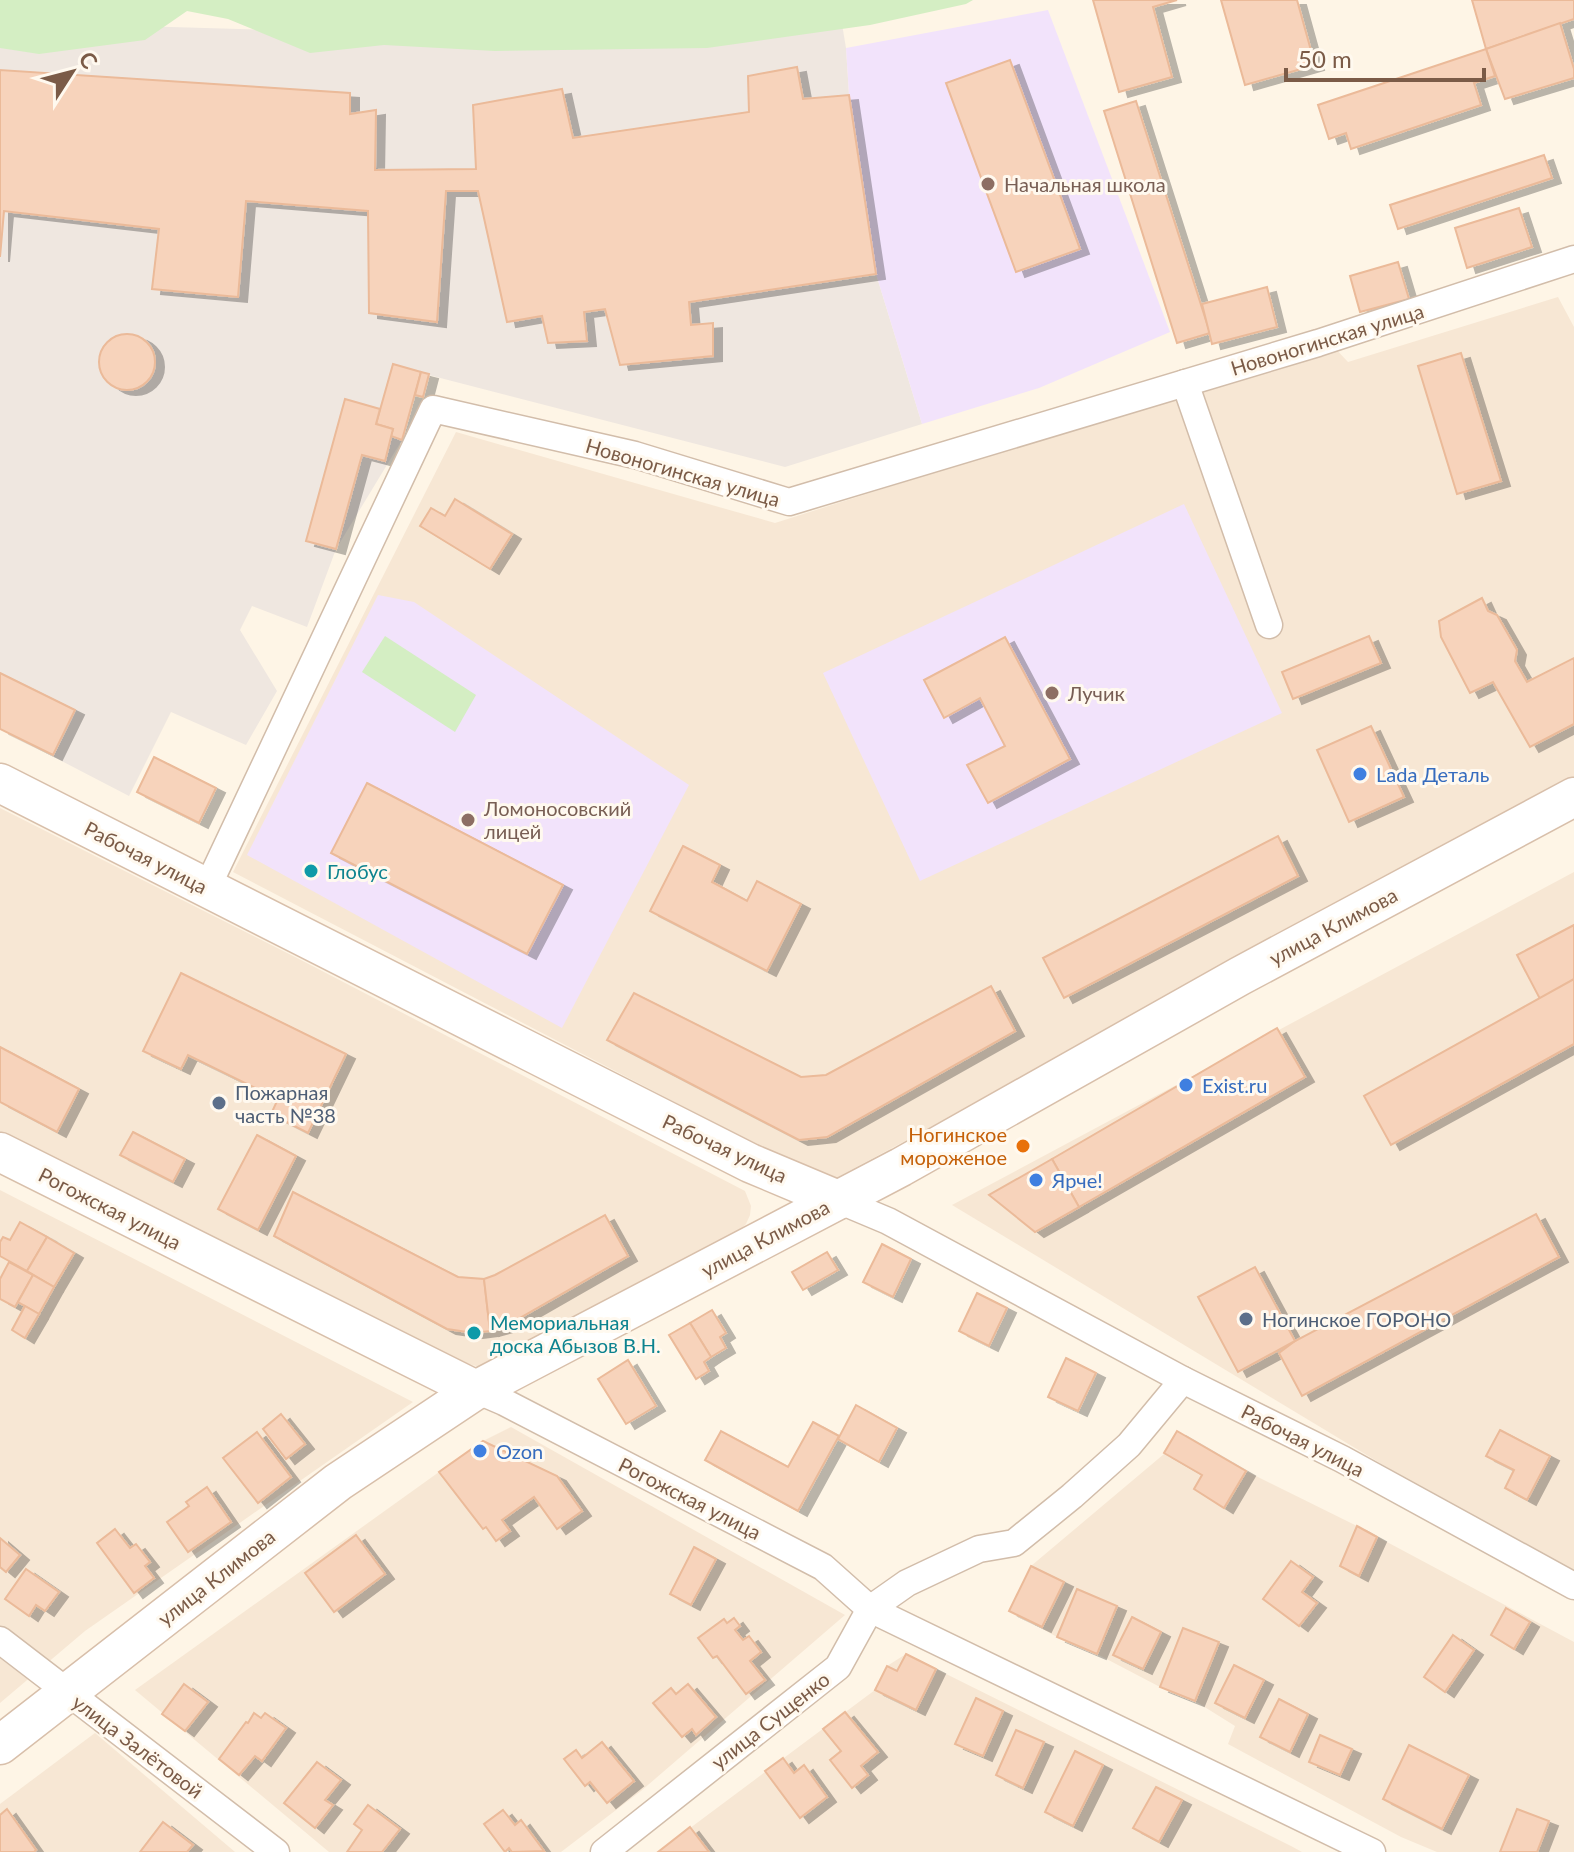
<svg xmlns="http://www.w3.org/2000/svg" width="1574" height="1852" font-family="Lato,sans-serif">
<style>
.residential{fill:#f7e7d4}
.industrial{fill:#efe7e0}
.education{fill:#f2e3fb}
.green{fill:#d4eec3}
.building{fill:#f7d3bb;stroke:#ebba99;stroke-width:2;filter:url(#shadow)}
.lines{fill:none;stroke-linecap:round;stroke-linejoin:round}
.street-casing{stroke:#d2bdaa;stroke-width:29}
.secondary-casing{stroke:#d8bfaa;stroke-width:41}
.street{stroke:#fff;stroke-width:26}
.secondary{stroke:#fff;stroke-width:38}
.education-dot{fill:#8d6e63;stroke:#fff9ef;stroke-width:3}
.shop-dot{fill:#3f7fe0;stroke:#fff9ef;stroke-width:3}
.culture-dot{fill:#0f9aa8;stroke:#fff9ef;stroke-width:3}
.service-dot{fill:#5c6f8a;stroke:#fff9ef;stroke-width:3}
.food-dot{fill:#e8710a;stroke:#fff9ef;stroke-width:3}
.labels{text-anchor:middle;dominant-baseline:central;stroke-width:6;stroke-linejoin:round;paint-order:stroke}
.education-label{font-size:20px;fill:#785e54;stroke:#fff9ef;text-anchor:start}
.street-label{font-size:20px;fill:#7b5b47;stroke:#fff9ef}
.shop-label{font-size:20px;fill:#366cbe;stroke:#fff9ef;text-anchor:start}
.culture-label{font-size:20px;fill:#0d838f;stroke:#fff9ef;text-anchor:start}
.service-label{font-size:20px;fill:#4e5e75;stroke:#fff9ef;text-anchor:start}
.food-label{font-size:20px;fill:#c56008;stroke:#fff9ef;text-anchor:end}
</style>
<defs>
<filter id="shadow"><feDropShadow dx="9" dy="5" stdDeviation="0" flood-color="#0004"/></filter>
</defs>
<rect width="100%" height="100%" fill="#fef5e6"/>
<g class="residential">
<path d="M 1558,297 L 1574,327 L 1574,783 L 834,1179 L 815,1175 L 233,872 L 456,432 L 775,523 L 1333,346 L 1348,362 Z"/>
<path d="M 0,808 L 299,959 L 745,1191 L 751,1206 L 750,1215 L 746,1224 L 739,1231 L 489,1367 L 476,1366 L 439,1355 L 0,1136 Z"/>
<path d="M 1574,872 L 1574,1580 L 952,1205 Z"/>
<path d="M 0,1190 L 413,1402 L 85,1631 L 0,1703 Z"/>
<path d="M 511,1427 L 845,1615 L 641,1791 L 561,1852 L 329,1852 L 135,1690 L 439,1472 L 483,1441 Z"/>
<path d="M 1177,1431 L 1246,1471 L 1357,1526 L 1574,1642 L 1574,1852 L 1437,1852 L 1401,1837 L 1228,1744 L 1235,1726 L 1195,1701 L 1160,1687 L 1097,1654 L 1057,1637 L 1009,1611 L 1031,1566 L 1164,1454 Z"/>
<path d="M 906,1654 L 1291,1846 L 1302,1852 L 658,1852 L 875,1690 L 887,1666 Z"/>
<path d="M 95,1733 L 235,1852 L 0,1852 L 0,1804 Z"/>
</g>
<path class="industrial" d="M 838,0 L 846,48 L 849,95 L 876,274 L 922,424 L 785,467 L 421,373 L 402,440 L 336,549 L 307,627 L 252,606 L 240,630 L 277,691 L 246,745 L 171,712 L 129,796 L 0,729 L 0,22 L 413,34 Z"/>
<g class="education">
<path d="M 1048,10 L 1170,332 L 1039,388 L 922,424 L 876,274 L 849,95 L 846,48 Z"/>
<path d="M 1184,504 L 1282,713 L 920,881 L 823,673 Z"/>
<path d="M 378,595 L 414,602 L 689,785 L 562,1028 L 247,855 Z"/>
</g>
<g class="green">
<path d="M 0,0 L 973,0 L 966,4 L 870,25 L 707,48 L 495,51 L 384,45 L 310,53 L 228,19 L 187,11 L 145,40 L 39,54 L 0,48 Z"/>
<path d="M 385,636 L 476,695 L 455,732 L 362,672 Z"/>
</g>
<g class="building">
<path d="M 1093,0 L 1177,0 L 1153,7 L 1172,77 L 1119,92 Z"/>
<path d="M 1221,0 L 1297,0 L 1315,65 L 1245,85 Z"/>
<path d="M 1472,0 L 1574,0 L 1574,19 L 1486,49 Z"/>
<path d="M 1560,23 L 1574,69 L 1574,78 L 1505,99 L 1486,49 Z"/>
<path d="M 1486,49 L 1495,76 L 1474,83 L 1481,105 L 1351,149 L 1346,133 L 1329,139 L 1318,105 Z"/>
<path d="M 1010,60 L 1080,249 L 1016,272 L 946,83 Z"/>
<path d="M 797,67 L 803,99 L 849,95 L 876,274 L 689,302 L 691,325 L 713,323 L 713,356 L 620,365 L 605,309 L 584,312 L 587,341 L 548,343 L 542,316 L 507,322 L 478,191 L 446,191 L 437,322 L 369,313 L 368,211 L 246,201 L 238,297 L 152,289 L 159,229 L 4,211 L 0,257 L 0,70 L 350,93 L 350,114 L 376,110 L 375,170 L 476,169 L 473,105 L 562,89 L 573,138 L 749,112 L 748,76 Z"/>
<path d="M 1136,101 L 1210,333 L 1177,343 L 1104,111 Z"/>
<path d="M 1544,155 L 1552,178 L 1398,229 L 1390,205 Z"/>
<path d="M 1519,208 L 1532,247 L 1467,268 L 1455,228 Z"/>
<path d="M 1398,262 L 1409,299 L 1360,312 L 1350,276 Z"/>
<path d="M 1267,287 L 1277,327 L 1212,344 L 1202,304 Z"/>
<circle cx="127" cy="362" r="28"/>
<path d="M 1461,353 L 1501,481 L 1457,494 L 1418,366 Z"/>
<path d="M 393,364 L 421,372 L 402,440 L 391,436 L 393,429 L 376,424 Z"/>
<path d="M 421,372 L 429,374 L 423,397 L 415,395 Z"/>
<path d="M 345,399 L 380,409 L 376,424 L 393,429 L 385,461 L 362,455 L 336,549 L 306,541 Z"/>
<path d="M 455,499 L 512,534 L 490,569 L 420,526 L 431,508 L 445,516 Z"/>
<path d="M 1482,598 L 1488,611 L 1497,615 L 1517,650 L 1515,661 L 1527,682 L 1574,658 L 1574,724 L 1530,747 L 1493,682 L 1470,693 L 1441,637 L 1439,621 Z"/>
<path d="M 1369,636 L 1381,663 L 1293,699 L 1282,672 Z"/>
<path d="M 1005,637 L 1070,759 L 988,803 L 967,765 L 1005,746 L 980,698 L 944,718 L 924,680 Z"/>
<path d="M 0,673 L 75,710 L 53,755 L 0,729 Z"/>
<path d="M 1371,726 L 1404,797 L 1349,822 L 1317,750 Z"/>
<path d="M 154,757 L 216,788 L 199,823 L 137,792 Z"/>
<path d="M 367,783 L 563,885 L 527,954 L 331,853 Z"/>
<path d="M 1278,836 L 1298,876 L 1064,998 L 1043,958 Z"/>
<path d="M 683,846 L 720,865 L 712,882 L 747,901 L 757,881 L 801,904 L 767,971 L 650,911 Z"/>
<path d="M 1574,925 L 1574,980 L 1540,999 L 1517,955 Z"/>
<path d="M 181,973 L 346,1054 L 308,1133 L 271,1114 L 278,1099 L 188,1055 L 181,1069 L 143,1051 Z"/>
<path d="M 1574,979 L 1574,1044 L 1391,1145 L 1364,1096 Z"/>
<path d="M 991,986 L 1015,1031 L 827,1137 L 799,1140 L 607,1040 L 634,993 L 801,1077 L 826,1075 Z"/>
<path d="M 1277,1028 L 1305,1077 L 1079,1207 L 1052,1159 Z"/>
<path d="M 0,1047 L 79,1089 L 57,1132 L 0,1102 Z"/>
<path d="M 133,1132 L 185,1159 L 173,1182 L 120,1155 Z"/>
<path d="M 257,1135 L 296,1156 L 258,1230 L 218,1209 Z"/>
<path d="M 1052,1159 L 1079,1207 L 1035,1232 L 989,1195 Z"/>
<path d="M 293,1192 L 458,1277 L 484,1279 L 490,1331 L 474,1333 L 447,1329 L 274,1236 Z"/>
<path d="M 1536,1214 L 1559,1257 L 1302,1396 L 1279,1353 L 1295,1341 Z"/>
<path d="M 605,1215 L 628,1256 L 504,1327 L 490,1331 L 484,1279 L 495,1275 Z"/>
<path d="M 20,1222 L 47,1237 L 27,1271 L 0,1256 L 0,1242 L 3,1237 L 10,1240 Z"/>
<path d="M 47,1237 L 74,1253 L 54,1287 L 27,1271 Z"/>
<path d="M 882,1244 L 911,1259 L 893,1297 L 863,1282 Z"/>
<path d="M 827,1252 L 838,1270 L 803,1290 L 792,1272 Z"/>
<path d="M 9,1262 L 33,1275 L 15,1307 L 0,1299 L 0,1279 Z"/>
<path d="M 1255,1267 L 1295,1341 L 1238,1372 L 1198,1297 Z"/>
<path d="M 33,1275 L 54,1287 L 39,1314 L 18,1302 Z"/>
<path d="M 977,1293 L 1007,1308 L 989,1346 L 959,1331 Z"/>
<path d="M 25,1306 L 39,1314 L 25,1338 L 12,1330 Z"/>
<path d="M 712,1310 L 726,1333 L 720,1337 L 726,1348 L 711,1357 L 690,1323 Z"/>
<path d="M 690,1323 L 711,1357 L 704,1362 L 709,1371 L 696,1379 L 669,1335 Z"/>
<path d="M 1066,1358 L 1096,1373 L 1078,1411 L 1048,1397 Z"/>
<path d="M 628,1360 L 656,1406 L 626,1424 L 598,1379 Z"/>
<path d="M 856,1405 L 897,1428 L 879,1462 L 838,1439 Z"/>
<path d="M 281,1414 L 305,1444 L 286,1459 L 263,1429 Z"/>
<path d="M 813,1422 L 839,1436 L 798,1511 L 705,1460 L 721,1431 L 788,1467 Z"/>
<path d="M 1500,1430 L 1550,1456 L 1527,1500 L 1505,1488 L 1514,1470 L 1486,1456 Z"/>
<path d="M 1177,1431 L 1246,1471 L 1224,1508 L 1194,1489 L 1202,1475 L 1164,1453 Z"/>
<path d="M 257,1432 L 291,1477 L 258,1503 L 223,1458 Z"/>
<path d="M 483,1441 L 557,1476 L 582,1511 L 557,1529 L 534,1497 L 502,1520 L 510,1531 L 496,1541 L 486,1527 L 483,1529 L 439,1472 Z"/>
<path d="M 207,1487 L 231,1522 L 188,1552 L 167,1522 L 189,1506 L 186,1502 Z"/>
<path d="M 1357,1526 L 1377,1537 L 1359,1576 L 1340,1566 Z"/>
<path d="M 115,1529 L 130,1548 L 136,1544 L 150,1562 L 145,1566 L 154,1578 L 134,1593 L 97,1543 Z"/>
<path d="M 356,1535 L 385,1574 L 334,1612 L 305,1573 Z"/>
<path d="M 0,1538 L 20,1555 L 6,1572 L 0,1567 Z"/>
<path d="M 694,1547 L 716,1559 L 691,1605 L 670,1594 Z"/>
<path d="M 1291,1561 L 1313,1577 L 1302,1592 L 1317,1603 L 1299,1626 L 1263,1599 Z"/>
<path d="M 1031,1566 L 1064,1582 L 1042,1627 L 1009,1611 Z"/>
<path d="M 26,1569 L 59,1592 L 45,1611 L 36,1605 L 29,1616 L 5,1599 Z"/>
<path d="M 1077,1589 L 1117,1606 L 1097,1654 L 1057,1637 Z"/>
<path d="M 1506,1608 L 1530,1622 L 1514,1649 L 1491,1635 Z"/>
<path d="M 1132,1617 L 1161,1632 L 1143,1669 L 1113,1655 Z"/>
<path d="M 734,1618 L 740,1626 L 735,1630 L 743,1640 L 749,1636 L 761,1652 L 750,1661 L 765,1680 L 746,1694 L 717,1656 L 713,1658 L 698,1638 L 724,1619 L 727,1623 Z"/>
<path d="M 1183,1628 L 1219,1642 L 1195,1701 L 1160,1687 Z"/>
<path d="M 1453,1635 L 1474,1650 L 1445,1692 L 1424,1677 Z"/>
<path d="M 906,1654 L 936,1669 L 916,1710 L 875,1690 L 887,1666 L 897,1671 Z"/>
<path d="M 1234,1665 L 1264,1680 L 1245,1718 L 1215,1703 Z"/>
<path d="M 184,1684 L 208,1702 L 185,1731 L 162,1714 Z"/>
<path d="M 688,1684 L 716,1717 L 696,1735 L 692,1729 L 682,1737 L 653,1703 L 671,1688 L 676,1694 Z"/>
<path d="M 976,1698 L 1003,1711 L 983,1756 L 955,1744 Z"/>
<path d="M 1279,1699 L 1308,1714 L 1290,1752 L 1260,1737 Z"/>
<path d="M 845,1712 L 878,1752 L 861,1766 L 868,1775 L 852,1788 L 830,1760 L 841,1751 L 823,1729 Z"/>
<path d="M 254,1713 L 261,1718 L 265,1713 L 286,1728 L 262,1761 L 255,1756 L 239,1775 L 219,1759 L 246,1722 L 248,1723 Z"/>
<path d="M 1016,1730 L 1044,1742 L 1023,1788 L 996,1775 Z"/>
<path d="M 1320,1735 L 1352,1749 L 1340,1775 L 1309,1762 Z"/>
<path d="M 602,1742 L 634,1781 L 607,1803 L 590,1782 L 585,1786 L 564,1759 L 576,1750 L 582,1758 Z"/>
<path d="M 1409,1745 L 1469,1775 L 1442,1829 L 1383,1799 Z"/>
<path d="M 1075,1751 L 1103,1765 L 1073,1826 L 1045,1812 Z"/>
<path d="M 783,1758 L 794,1773 L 804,1765 L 827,1797 L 800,1818 L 765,1771 Z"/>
<path d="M 317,1762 L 341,1780 L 325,1800 L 333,1805 L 315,1828 L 284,1803 Z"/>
<path d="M 1156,1787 L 1182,1800 L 1159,1842 L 1133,1828 Z"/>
<path d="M 368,1805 L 400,1829 L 382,1852 L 347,1852 L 362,1830 L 354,1824 Z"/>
<path d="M 7,1809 L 36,1850 L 34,1852 L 0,1852 L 0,1815 Z"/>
<path d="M 1517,1809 L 1549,1821 L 1537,1852 L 1500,1852 Z"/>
<path d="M 503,1810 L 515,1825 L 521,1820 L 544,1851 L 512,1852 L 509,1848 L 505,1852 L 484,1824 Z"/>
<path d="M 163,1822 L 193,1845 L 187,1852 L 140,1852 Z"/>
<path d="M 690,1827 L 709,1852 L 658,1852 Z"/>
</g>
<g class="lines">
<g class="street-casing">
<g id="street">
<path d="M 1185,383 L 1269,625"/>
<path d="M 207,888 L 433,409 L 635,455 L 789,502 L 1318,343 L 1574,259"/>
<path d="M 838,1200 L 888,1221 L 1183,1380 L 1342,1459 L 1574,1586"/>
<path d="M 476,1390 L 504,1402 L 823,1567 L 870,1609 L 1372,1852"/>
<path d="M 0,1640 L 276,1852"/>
<path d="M 604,1852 L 838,1667 L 870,1609 L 907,1583 L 979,1549 L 1014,1543 L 1072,1496 L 1129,1445 L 1183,1380"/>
</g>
</g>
<g class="secondary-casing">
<g id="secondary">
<path d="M 0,783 L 750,1163 L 838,1200"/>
<path d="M 0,1152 L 476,1390"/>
<path d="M 0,1745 L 338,1482 L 476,1390 L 901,1167 L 1240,976 L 1574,797"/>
</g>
</g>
<use href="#street" class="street"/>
<use href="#secondary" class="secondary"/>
</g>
<g class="education-dot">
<circle cx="988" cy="184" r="8"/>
<circle cx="1052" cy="693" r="8"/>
<circle cx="468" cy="820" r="8"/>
</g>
<g class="shop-dot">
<circle cx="1360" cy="774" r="8"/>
<circle cx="1186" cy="1085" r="8"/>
<circle cx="1036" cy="1180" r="8"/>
<circle cx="480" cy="1451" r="8"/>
</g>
<g class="culture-dot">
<circle cx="311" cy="871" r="8"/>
<circle cx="474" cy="1333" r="8"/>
</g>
<g class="service-dot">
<circle cx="219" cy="1103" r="8"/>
<circle cx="1246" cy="1319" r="8"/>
</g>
<circle class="food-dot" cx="1023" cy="1146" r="8"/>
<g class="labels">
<g class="education-label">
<text x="1004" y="184">Начальная школа</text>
<text x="1068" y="693">Лучик</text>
<text x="484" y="808">Ломоносовский<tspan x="484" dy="23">лицей</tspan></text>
</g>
<g class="street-label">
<text transform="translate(1327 339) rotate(-17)">Новоногинская улица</text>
<text transform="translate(683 472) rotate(16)">Новоногинская улица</text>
<text transform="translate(146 857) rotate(27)">Рабочая улица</text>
<text transform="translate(1333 926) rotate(-28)">улица Климова</text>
<text transform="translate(725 1148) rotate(25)">Рабочая улица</text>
<text transform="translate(110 1208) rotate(27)">Рогожская улица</text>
<text transform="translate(765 1238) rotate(-28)">улица Климова</text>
<text transform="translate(1303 1440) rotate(27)">Рабочая улица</text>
<text transform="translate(690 1498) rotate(27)">Рогожская улица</text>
<text transform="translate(216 1577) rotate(-38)">улица Климова</text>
<text transform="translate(770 1720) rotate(-38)">улица Сущенко</text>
<text transform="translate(138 1746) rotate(37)">улица Залётовой</text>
</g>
<g class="shop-label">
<text x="1376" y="774">Lada Деталь</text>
<text x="1202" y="1085">Exist.ru</text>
<text x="1052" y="1180">Ярче!</text>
<text x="496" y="1451">Ozon</text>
</g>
<g class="culture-label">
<text x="327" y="871">Глобус</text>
<text x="490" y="1322">Мемориальная<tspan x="490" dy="23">доска Абызов В.Н.</tspan></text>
</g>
<g class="service-label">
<text x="235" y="1092">Пожарная<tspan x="235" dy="23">часть №38</tspan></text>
<text x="1262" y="1319">Ногинское ГОРОНО</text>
</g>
<g class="food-label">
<text x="1007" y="1134">Ногинское<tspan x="1007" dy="23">мороженое</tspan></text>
</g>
</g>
<g transform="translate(72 72) rotate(54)" stroke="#fff9ef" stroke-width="6" paint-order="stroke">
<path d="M0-6L14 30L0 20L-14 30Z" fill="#7b5b47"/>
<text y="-12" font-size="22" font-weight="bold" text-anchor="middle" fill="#7b5b47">С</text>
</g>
<path d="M1286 68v12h198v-12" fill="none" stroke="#7b5b47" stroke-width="4"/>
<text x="1298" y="68" font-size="24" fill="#7b5b47" stroke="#fff9ef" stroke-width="6" paint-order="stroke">50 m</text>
</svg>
